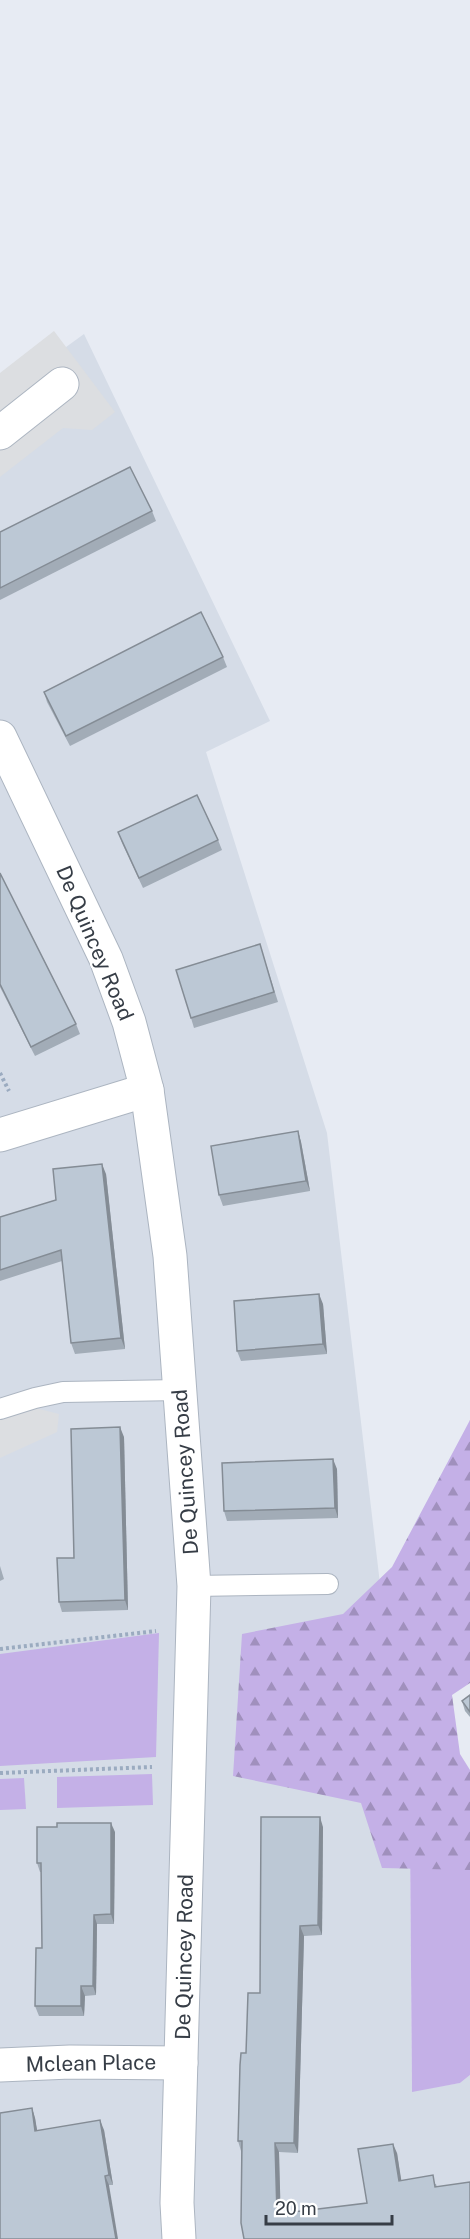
<svg xmlns="http://www.w3.org/2000/svg" width="470" height="2239" font-family="'Public Sans',sans-serif">
<style>
.residential{fill:#d5dce7}
.green{fill:#c4b0e7}
.forest{fill:url(#forest-firs)}
.parking{fill:#dcdee1}
.lines{fill:none;stroke-linecap:round;stroke-linejoin:round}
.service-casing{stroke:#acb5c1;stroke-width:22}
.minor-casing{stroke:#acb5c1;stroke-width:35}
.path{stroke:#9babc0;stroke-width:4;stroke-dasharray:3 3;stroke-linecap:butt}
.service{stroke:#fff;stroke-width:20}
.minor{stroke:#fff;stroke-width:33}
.wall{fill:#a2acb7}
.shaded-wall{fill:#848c95}
.building{fill:#bcc8d5;stroke:#848c95;stroke-width:1.5}
.labels{text-anchor:middle;dominant-baseline:central;stroke-width:4.5;stroke-linejoin:round;paint-order:stroke}
.street-label{font-size:21px;fill:#363d46;stroke:#fff}
</style>
<defs>
<pattern id="forest-firs" width="22" height="20" patternUnits="userSpaceOnUse" patternTransform="scale(1.5)"><rect width="22" height="20" fill="#c4b0e7"/><path d="M5 1l3.5 6h-7zM16 11l3.5 6h-7z" fill="#a090bd"/></pattern>
</defs>
<rect width="100%" height="100%" fill="#e7ebf3"/>
<path class="residential" d="M 84,334 L 270,721 L 206,752 L 327,1133 L 410,1839 L 412,2091 L 460,2083 L 470,2075 L 470,2239 L 0,2239 L 0,395 Z"/>
<g class="green">
<path d="M 159,1633 L 156,1757 L 0,1766 L 0,1654 Z"/>
<path d="M 152,1774 L 153,1805 L 57,1808 L 57,1777 Z"/>
<path d="M 24,1778 L 26,1809 L 0,1810 L 0,1779 Z"/>
<path d="M 410,1839 L 470,1863 L 470,2075 L 460,2083 L 412,2092 Z"/>
</g>
<path class="forest" d="M 470,1420 L 470,1683 L 452,1695 L 460,1754 L 470,1770 L 470,1870 L 382,1868 L 361,1803 L 233,1776 L 242,1634 L 343,1614 L 392,1567 Z"/>
<g class="parking">
<path d="M 54,331 L 115,412 L 92,430 L 63,428 L 0,477 L 0,373 Z"/>
<path d="M 0,1399 L 59,1414 L 57,1432 L 0,1458 Z"/>
</g>
<g class="lines">
<g class="service-casing">
<g id="service">
<path d="M 0,1409 L 35,1398 L 63,1392 L 180,1390"/>
<path d="M 194,1586 L 328,1584"/>
</g>
</g>
<g class="minor-casing">
<g id="minor">
<path d="M 0,433 L 62,384"/>
<path d="M 0,737 L 106,959 L 129,1022 L 147,1090 L 170,1256 L 194,1586 L 177,2203 L 179,2239"/>
<path d="M 0,1135 L 147,1090"/>
<path d="M 0,2065 L 70,2062 L 181,2063"/>
</g>
</g>
<g class="path">
<path d="M 0,1073 L 9,1091"/>
<path d="M 0,1649 L 156,1631"/>
<path d="M 0,1773 L 152,1767"/>
</g>
<use href="#service" class="service"/>
<use href="#minor" class="minor"/>
</g>
<g class="wall">
<path d="M 152,511 L 156,521 L 0,600 L 0,532 Z"/>
<path d="M 223,657 L 227,667 L 70,746 L 47,702 L 44,692 Z"/>
<path d="M 118,832 L 218,840 L 222,850 L 143,888 L 122,843 Z"/>
<path d="M 0,873 L 76,1024 L 80,1034 L 35,1056 L 0,987 Z"/>
<path d="M 263,954 L 278,1002 L 194,1028 L 191,1018 Z"/>
<path d="M 298,1131 L 301,1142 L 310,1191 L 223,1206 L 219,1195 Z"/>
<path d="M 106,1174 L 125,1349 L 75,1354 L 71,1343 L 62,1261 L 0,1281 L 0,1217 L 56,1200 Z"/>
<path d="M 323,1304 L 327,1354 L 241,1361 L 237,1351 Z"/>
<path d="M 124,1437 L 128,1610 L 62,1612 L 59,1602 L 74,1558 Z"/>
<path d="M 337,1469 L 338,1518 L 227,1521 L 224,1511 Z"/>
<path d="M 0,1566 L 4,1579 L 0,1581 Z"/>
<path d="M 470,1695 L 470,1717 L 465,1711 L 462,1701 Z"/>
<path d="M 323,1827 L 322,1935 L 304,1936 L 298,2153 L 279,2152 L 280,2214 L 367,2203 L 397,2153 L 401,2181 L 436,2184 L 437,2187 L 470,2239 L 241,2223 L 241,2151 L 238,2141 L 246,2053 L 260,1993 Z"/>
<path d="M 115,1832 L 114,1924 L 97,1924 L 96,1995 L 85,1996 L 84,2016 L 39,2016 L 35,2006 L 42,1948 L 41,1872 L 40,1872 L 37,1863 Z"/>
<path d="M 32,2108 L 35,2118 L 37,2131 L 104,2130 L 113,2185 L 109,2185 L 0,2239 Z"/>
</g>
<g class="shaded-wall">
<path d="M 298,1131 L 301,1142 L 310,1191 L 306,1181 Z"/>
<path d="M 102,1164 L 106,1174 L 125,1349 L 121,1338 Z"/>
<path d="M 319,1294 L 323,1304 L 327,1354 L 323,1344 Z"/>
<path d="M 120,1427 L 124,1437 L 128,1610 L 125,1600 Z"/>
<path d="M 333,1459 L 337,1469 L 338,1518 L 335,1508 Z"/>
<path d="M 320,1817 L 323,1827 L 322,1935 L 318,1925 Z"/>
<path d="M 111,1823 L 115,1832 L 114,1924 L 111,1914 Z"/>
<path d="M 94,1915 L 97,1924 L 96,1995 L 93,1986 Z"/>
<path d="M 300,1926 L 304,1936 L 298,2153 L 294,2143 Z"/>
<path d="M 81,1986 L 85,1996 L 84,2016 L 81,2006 Z"/>
<path d="M 32,2108 L 35,2118 L 39,2141 L 35,2131 Z"/>
<path d="M 100,2120 L 104,2130 L 113,2185 L 109,2175 Z"/>
<path d="M 275,2143 L 279,2152 L 281,2224 L 277,2214 Z"/>
<path d="M 393,2144 L 397,2153 L 403,2191 L 399,2181 Z"/>
<path d="M 105,2176 L 109,2185 L 118,2239 L 116,2239 Z"/>
</g>
<g class="building">
<path d="M 130,467 L 152,511 L 0,588 L 0,532 Z"/>
<path d="M 201,612 L 223,657 L 66,736 L 44,692 Z"/>
<path d="M 197,795 L 218,840 L 139,878 L 118,832 Z"/>
<path d="M 0,873 L 76,1024 L 31,1047 L 0,984 Z"/>
<path d="M 260,944 L 274,992 L 191,1018 L 176,970 Z"/>
<path d="M 298,1131 L 306,1181 L 219,1195 L 211,1146 Z"/>
<path d="M 102,1164 L 121,1338 L 71,1343 L 61,1250 L 0,1270 L 0,1217 L 56,1200 L 53,1169 Z"/>
<path d="M 319,1294 L 323,1344 L 237,1351 L 234,1301 Z"/>
<path d="M 120,1427 L 125,1600 L 59,1602 L 57,1558 L 74,1558 L 71,1429 Z"/>
<path d="M 333,1459 L 335,1508 L 224,1511 L 222,1463 Z"/>
<path d="M 470,1695 L 470,1712 L 462,1701 Z"/>
<path d="M 261,1817 L 320,1817 L 318,1925 L 300,1926 L 294,2143 L 275,2143 L 277,2214 L 367,2203 L 358,2149 L 393,2144 L 399,2181 L 433,2175 L 435,2187 L 470,2182 L 470,2239 L 244,2239 L 241,2223 L 242,2141 L 238,2141 L 240,2065 L 241,2053 L 246,2053 L 248,1993 L 260,1993 Z"/>
<path d="M 57,1823 L 111,1823 L 111,1914 L 94,1915 L 93,1986 L 81,1986 L 81,2006 L 35,2006 L 36,1948 L 42,1948 L 41,1863 L 37,1863 L 37,1827 L 57,1827 Z"/>
<path d="M 32,2108 L 35,2131 L 100,2120 L 109,2175 L 105,2176 L 116,2239 L 0,2239 L 0,2113 Z"/>
</g>
<g class="labels">
<g class="street-label">
<text transform="translate(95 943) rotate(67)">De Quincey Road</text>
<text transform="translate(185 1472) rotate(-94)">De Quincey Road</text>
<text transform="translate(184 1957) rotate(-89)">De Quincey Road</text>
<text transform="translate(91 2063) rotate(-1)">Mclean Place</text>
</g>
</g>
<path d="M266 2215v9h126v-9" fill="none" stroke="#363d46" stroke-width="3"/>
<text x="275" y="2215" font-size="18" fill="#363d46" stroke="#ffffff" stroke-width="4.5" paint-order="stroke">20 m</text>
</svg>
